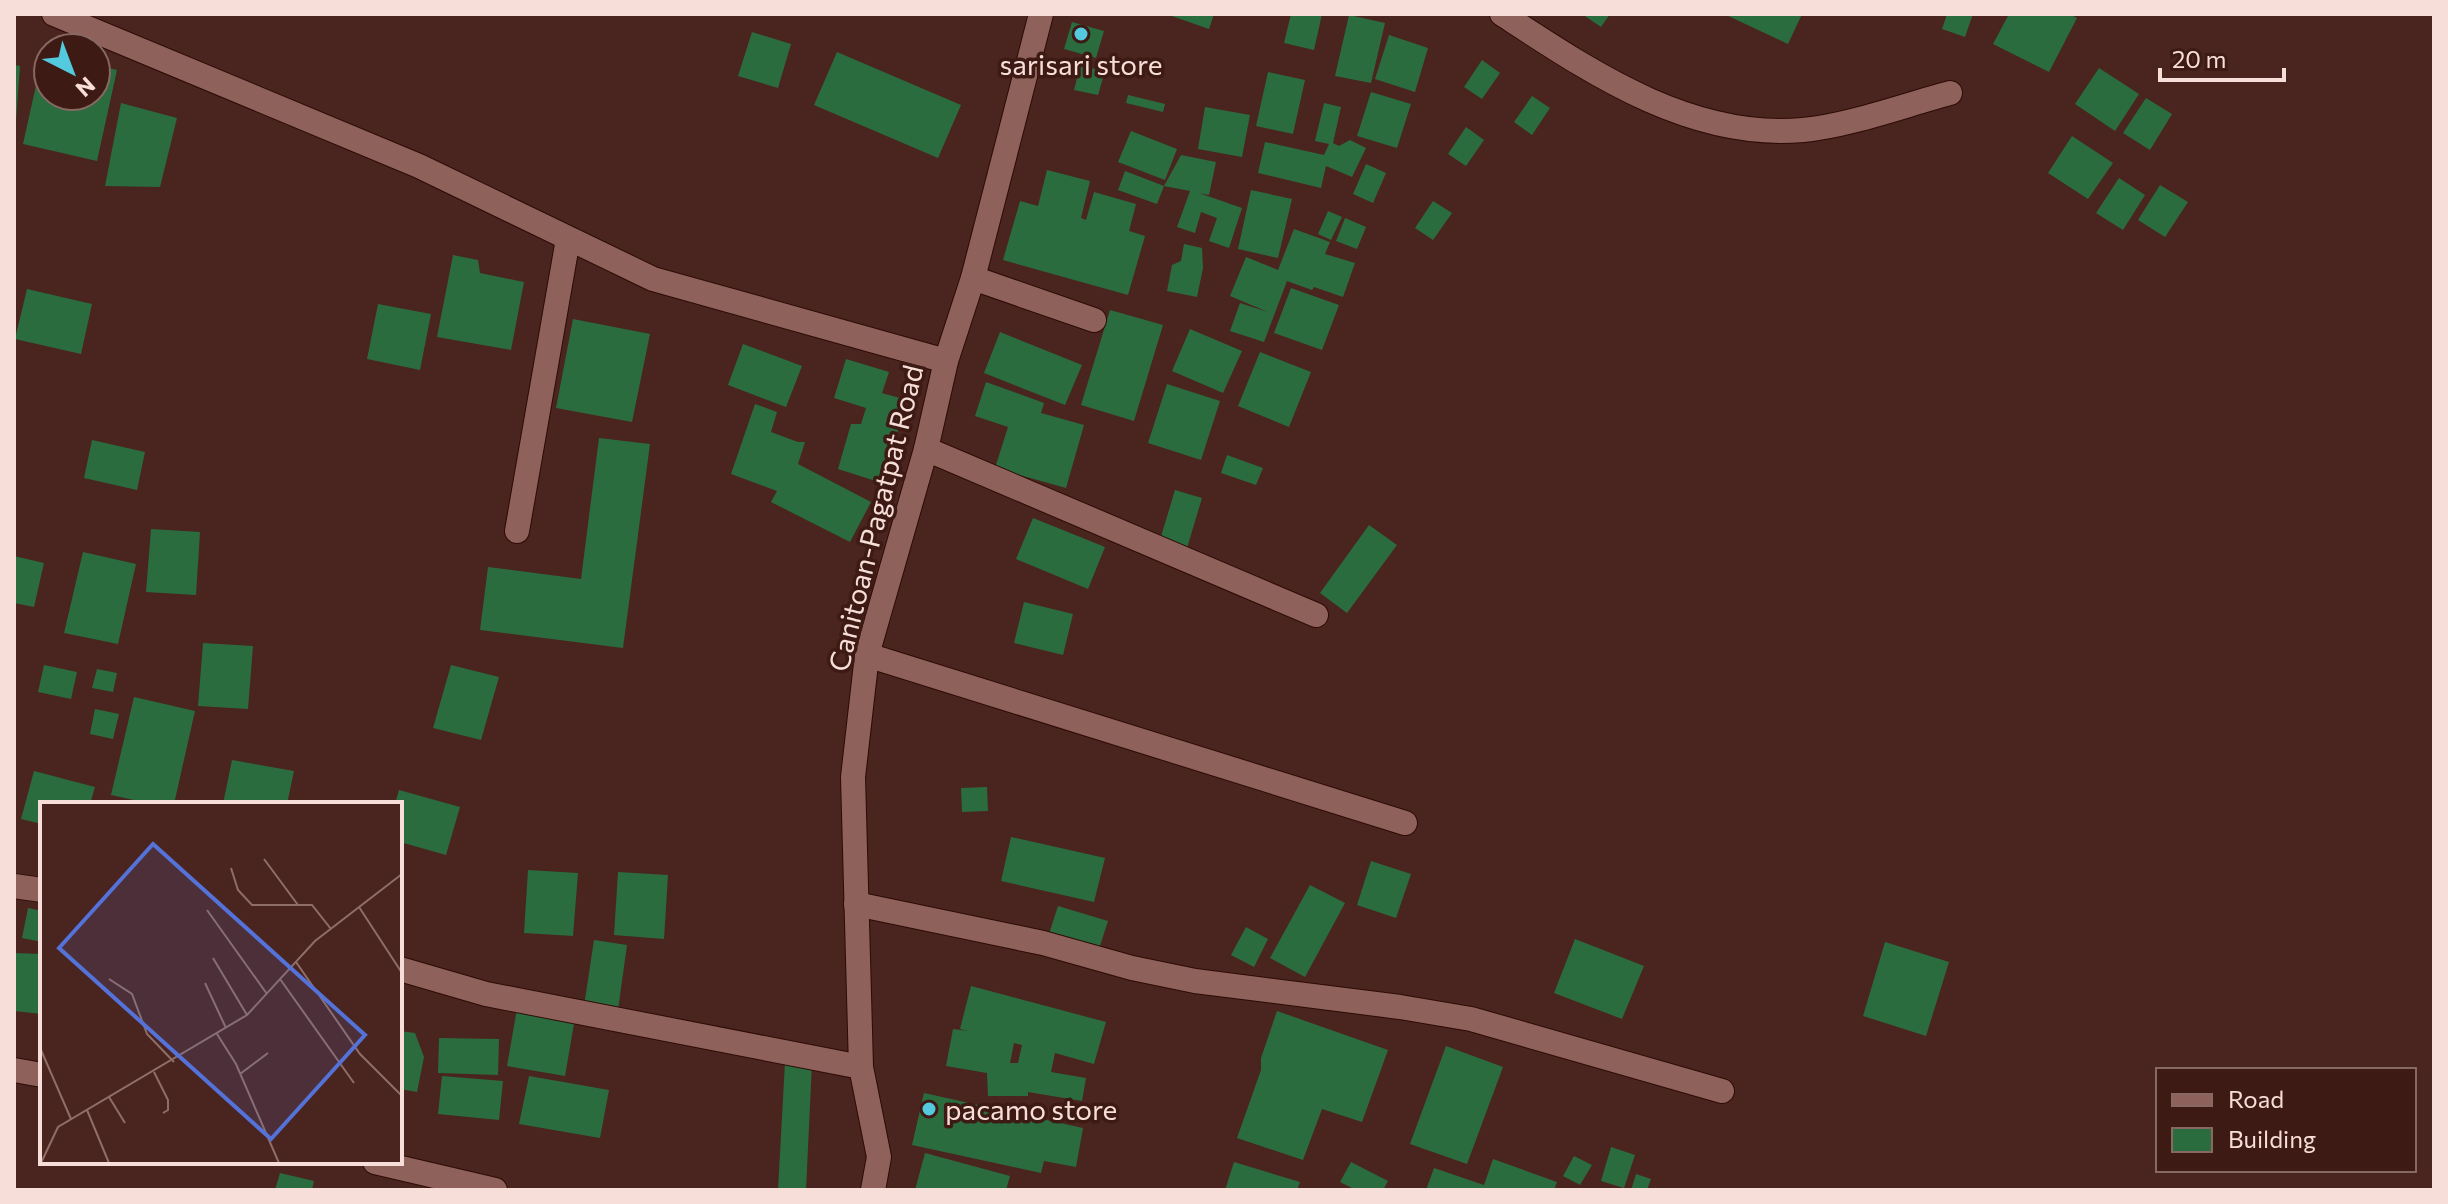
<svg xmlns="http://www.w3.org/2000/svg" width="2448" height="1204" font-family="Commissioner,sans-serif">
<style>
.building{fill:#2b6c3f;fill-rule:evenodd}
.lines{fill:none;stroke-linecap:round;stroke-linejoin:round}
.minor-casing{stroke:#2e0b07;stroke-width:26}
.minor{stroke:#8e625a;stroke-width:24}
.poi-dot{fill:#54cade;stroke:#3e1a14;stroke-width:3}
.labels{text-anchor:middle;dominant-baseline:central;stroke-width:7;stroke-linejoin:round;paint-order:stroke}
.poi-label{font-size:28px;fill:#f7ded9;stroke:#3e1a14}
.street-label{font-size:28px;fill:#f7ded9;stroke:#3e1a14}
.inset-road{fill:none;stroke:#8f6e69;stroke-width:2}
.view{fill:#5472d8;fill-opacity:0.15;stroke:#5472d8;stroke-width:4}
.inset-edge{fill:none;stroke:#f7ded9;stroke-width:4}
</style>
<rect width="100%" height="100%" fill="#4a241e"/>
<g class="building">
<path d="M 1166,14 L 1214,14 L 1209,29 Z"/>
<path d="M 1291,14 L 1322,14 L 1314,50 L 1284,43 Z"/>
<path d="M 1582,14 L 1610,14 L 1601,27 Z"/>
<path d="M 1724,14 L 1802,14 L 1788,44 Z"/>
<path d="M 1947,14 L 1973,14 L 1965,37 L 1942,29 Z"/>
<path d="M 2009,14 L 2069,14 L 2077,18 L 2049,72 L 1993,44 Z"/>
<path d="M 1349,15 L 1385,23 L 1371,83 L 1335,76 Z"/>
<path d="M 1072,22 L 1104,31 L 1096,58 L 1064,49 Z"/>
<path d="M 752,32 L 791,44 L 778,88 L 738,76 Z"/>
<path d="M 1389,35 L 1428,48 L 1415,92 L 1375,79 Z"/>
<path d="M 837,52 L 961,105 L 938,158 L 814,105 Z"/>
<path d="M 43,54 L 48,55 L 48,96 L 96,96 L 96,65 L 117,70 L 97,161 L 23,144 Z"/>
<path d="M 1482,60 L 1500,73 L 1482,99 L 1464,87 Z"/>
<path d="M 14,65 L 20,66 L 16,121 L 14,121 Z"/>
<path d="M 1080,66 L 1105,71 L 1098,95 L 1074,90 Z"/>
<path d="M 2099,68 L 2139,94 L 2115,131 L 2075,104 Z"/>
<path d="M 1268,72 L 1305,80 L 1293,134 L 1256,126 Z"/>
<path d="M 1371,92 L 1411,104 L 1397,148 L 1357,136 Z"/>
<path d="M 1128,95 L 1165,104 L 1163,112 L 1126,103 Z"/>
<path d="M 1532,96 L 1550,108 L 1532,135 L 1514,122 Z"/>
<path d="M 2146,98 L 2172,114 L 2150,150 L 2123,133 Z"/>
<path d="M 121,103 L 177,118 L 160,187 L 105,186 Z"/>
<path d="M 1324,103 L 1341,107 L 1333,143 L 1339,146 L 1350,140 L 1366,148 L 1352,177 L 1326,166 L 1321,188 L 1258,173 L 1265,142 L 1324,155 L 1329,144 L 1315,141 Z"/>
<path d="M 1205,107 L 1250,115 L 1242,157 L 1198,149 Z"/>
<path d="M 1466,127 L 1484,140 L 1466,166 L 1448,154 Z"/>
<path d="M 1131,131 L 1177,149 L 1165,180 L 1118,162 Z"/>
<path d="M 2072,136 L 2113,163 L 2088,199 L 2048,173 Z"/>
<path d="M 1181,155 L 1216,162 L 1209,195 L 1199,193 L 1242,208 L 1229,248 L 1209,241 L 1217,218 L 1201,212 L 1195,233 L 1177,227 L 1190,191 L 1164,186 Z"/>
<path d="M 1366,164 L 1386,173 L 1373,203 L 1353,194 Z"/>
<path d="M 1047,170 L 1090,181 L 1081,218 L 1086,220 L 1094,192 L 1136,204 L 1129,231 L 1145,236 L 1128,295 L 1003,260 L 1020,201 L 1038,206 Z"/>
<path d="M 1125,171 L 1164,186 L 1157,204 L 1118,190 Z"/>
<path d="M 2119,178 L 2145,195 L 2123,230 L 2096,213 Z"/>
<path d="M 2160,185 L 2188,202 L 2165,237 L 2138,220 Z"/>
<path d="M 1251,190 L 1292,199 L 1278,258 L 1238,249 Z"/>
<path d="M 1433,201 L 1452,213 L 1433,240 L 1415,228 Z"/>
<path d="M 1328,211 L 1342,217 L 1331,240 L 1318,234 Z"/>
<path d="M 1345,218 L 1366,227 L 1357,249 L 1336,241 Z"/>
<path d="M 1294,229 L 1330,242 L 1325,254 L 1355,263 L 1343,297 L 1314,287 L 1312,290 L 1287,281 L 1264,342 L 1230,331 L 1240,303 L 1268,312 L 1230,296 L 1246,257 L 1278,270 Z"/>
<path d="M 1184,244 L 1202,248 L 1203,268 L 1197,297 L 1167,291 L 1172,265 L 1181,261 Z"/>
<path d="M 453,255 L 478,260 L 480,273 L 524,282 L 511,350 L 437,337 Z"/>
<path d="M 1291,288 L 1339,305 L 1322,350 L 1274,333 Z"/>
<path d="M 27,289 L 92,304 L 81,354 L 15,339 Z"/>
<path d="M 378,304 L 431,314 L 420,370 L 367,359 Z"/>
<path d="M 1110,310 L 1163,325 L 1134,421 L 1081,405 Z"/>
<path d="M 573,319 L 650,334 L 632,422 L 556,408 Z"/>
<path d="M 1190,329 L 1242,351 L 1223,393 L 1172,371 Z"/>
<path d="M 1000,332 L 1082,365 L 1065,405 L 984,373 Z"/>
<path d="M 743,344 L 802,366 L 786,407 L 728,385 Z"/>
<path d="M 1260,352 L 1311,372 L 1289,427 L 1238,406 Z"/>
<path d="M 846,359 L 889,372 L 882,393 L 907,400 L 882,483 L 838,469 L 851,424 L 861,424 L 866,408 L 834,398 Z"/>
<path d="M 986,382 L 1044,403 L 1041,413 L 1084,425 L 1066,488 L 995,468 L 1008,427 L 975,416 Z"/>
<path d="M 1167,384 L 1220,401 L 1201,460 L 1148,443 Z"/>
<path d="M 755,404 L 777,412 L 771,432 L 798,442 L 805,442 L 798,464 L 871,502 L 850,542 L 771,502 L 777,491 L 731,474 Z"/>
<path d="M 599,438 L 650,444 L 623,648 L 480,630 L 488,567 L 581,579 Z"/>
<path d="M 92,440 L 145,452 L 137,490 L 84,478 Z"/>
<path d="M 1227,455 L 1263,468 L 1256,485 L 1221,473 Z"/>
<path d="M 1175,490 L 1202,498 L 1187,548 L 1160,540 Z"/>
<path d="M 1033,518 L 1105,547 L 1088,589 L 1016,559 Z"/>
<path d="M 1369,525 L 1397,545 L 1347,613 L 1320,593 Z"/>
<path d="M 151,529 L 200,532 L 196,595 L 146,592 Z"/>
<path d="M 83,552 L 136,564 L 118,644 L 64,633 Z"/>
<path d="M 14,556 L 44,563 L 34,607 L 14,603 Z"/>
<path d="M 1024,602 L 1073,614 L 1063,655 L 1014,643 Z"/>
<path d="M 203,643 L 253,646 L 248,709 L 198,706 Z"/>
<path d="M 44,665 L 77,672 L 71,699 L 38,692 Z"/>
<path d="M 451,665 L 499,677 L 481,740 L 433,728 Z"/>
<path d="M 97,669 L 117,673 L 113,692 L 92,688 Z"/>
<path d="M 134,697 L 195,711 L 174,804 L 152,804 L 111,795 Z"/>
<path d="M 95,709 L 119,714 L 113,739 L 90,734 Z"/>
<path d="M 232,760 L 294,771 L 287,804 L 223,804 Z"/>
<path d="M 34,771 L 95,787 L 90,804 L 42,804 L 42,824 L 21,819 Z"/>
<path d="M 987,787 L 988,811 L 962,812 L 961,788 Z"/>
<path d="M 399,790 L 460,807 L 446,855 L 400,842 L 400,804 L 395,804 Z"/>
<path d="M 1011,837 L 1105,858 L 1094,902 L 1001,881 Z"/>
<path d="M 1371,861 L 1411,874 L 1396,918 L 1357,905 Z"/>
<path d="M 528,870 L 578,873 L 573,936 L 524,933 Z"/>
<path d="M 618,872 L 668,875 L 664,939 L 614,935 Z"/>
<path d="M 1310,885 L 1345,903 L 1305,977 L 1270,958 Z"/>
<path d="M 1058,906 L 1108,921 L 1098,952 L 1048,937 Z"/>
<path d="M 28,908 L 42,911 L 42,942 L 22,938 Z"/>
<path d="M 1246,927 L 1268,939 L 1254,967 L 1231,955 Z"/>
<path d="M 1575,939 L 1644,966 L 1622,1019 L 1554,993 Z"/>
<path d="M 594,940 L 627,945 L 618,1010 L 584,1006 Z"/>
<path d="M 1885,942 L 1949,962 L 1926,1036 L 1863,1016 Z"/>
<path d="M 14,953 L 42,954 L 42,1014 L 14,1011 Z"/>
<path d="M 971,986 L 1106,1022 L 1094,1064 L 1055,1053 L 1051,1072 L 1086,1078 L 1082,1101 L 1028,1092 L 1028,1096 L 988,1096 L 987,1073 L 946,1066 L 953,1029 L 968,1031 L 960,1029 ZM 1014,1043 L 1022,1045 L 1018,1063 L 1010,1063 Z"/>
<path d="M 518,1003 L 576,1012 L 565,1076 L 507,1066 Z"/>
<path d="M 1277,1011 L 1388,1050 L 1362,1122 L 1322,1109 L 1303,1160 L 1237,1138 L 1261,1070 L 1261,1058 Z"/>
<path d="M 400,1031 L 415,1033 L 424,1057 L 417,1092 L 400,1089 Z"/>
<path d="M 439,1038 L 499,1039 L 498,1075 L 438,1073 Z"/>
<path d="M 1446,1046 L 1503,1067 L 1467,1164 L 1410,1144 Z"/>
<path d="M 785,1062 L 812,1063 L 806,1190 L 778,1190 Z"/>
<path d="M 442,1076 L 503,1081 L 499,1120 L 438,1114 Z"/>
<path d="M 529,1076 L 609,1090 L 600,1138 L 519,1124 Z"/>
<path d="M 924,1093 L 1083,1128 L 1076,1167 L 1044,1161 L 1041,1173 L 912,1145 Z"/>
<path d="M 1611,1147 L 1635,1155 L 1624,1188 L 1601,1181 Z"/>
<path d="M 925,1153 L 1010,1176 L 1006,1190 L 915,1190 Z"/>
<path d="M 1574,1156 L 1592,1165 L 1580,1185 L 1563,1176 Z"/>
<path d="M 1493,1159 L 1557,1182 L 1554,1190 L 1426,1190 L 1434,1168 L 1484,1185 Z"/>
<path d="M 1234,1162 L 1300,1182 L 1297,1190 L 1225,1190 Z"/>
<path d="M 1351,1162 L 1388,1181 L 1383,1190 L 1356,1190 L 1340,1182 Z"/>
<path d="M 280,1173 L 314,1181 L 312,1190 L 275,1190 Z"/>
<path d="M 1636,1174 L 1651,1179 L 1647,1190 L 1631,1190 Z"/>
</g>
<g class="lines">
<g class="minor-casing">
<g id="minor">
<path d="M 54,14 L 419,166 L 653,279 L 946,361"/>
<path d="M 1502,14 C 1591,72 1690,140 1803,130 C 1848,126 1905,105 1950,93"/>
<path d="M 973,278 L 1094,320"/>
<path d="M 926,449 L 1316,615"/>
<path d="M 517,531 L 568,239"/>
<path d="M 867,655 L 1405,823"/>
<path d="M 14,886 L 42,890"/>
<path d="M 856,904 L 1043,943 L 1132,968 L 1195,981 L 1400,1007 L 1471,1019 L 1722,1091"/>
<path d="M 400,969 L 486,994 L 861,1067"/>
<path d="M 14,1070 L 42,1075"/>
<path d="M 375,1162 L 495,1190"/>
<path d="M 873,1190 L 879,1157 L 861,1067 L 853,777 L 867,655 L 926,449 L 946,361 L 973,278 L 1041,14"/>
</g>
</g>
<use href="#minor" class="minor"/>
</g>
<g class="poi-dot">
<circle cx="1081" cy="34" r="8"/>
<circle cx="929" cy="1109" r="8"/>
</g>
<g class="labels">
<g class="poi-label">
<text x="1081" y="64">sarisari store</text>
<text x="945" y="1109" text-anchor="start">pacamo store</text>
</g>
<g class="street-label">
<text transform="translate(875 518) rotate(-76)">Canitoan-Pagatpat Road</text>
</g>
</g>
<g transform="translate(40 802)">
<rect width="362" height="362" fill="#4a241e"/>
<path class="inset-road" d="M 224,57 L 258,103M 191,66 L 198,88 L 212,103 L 272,103 L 291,127M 319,105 L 362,171M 167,108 L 227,192M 173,156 L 207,213M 256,160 L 320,252 L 362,294M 69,177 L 92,192 L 107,232 L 134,260M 240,177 L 314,281M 165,181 L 186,226M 177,232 L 196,262 L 239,361M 1,248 L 31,317M 114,270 L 128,298 L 128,308 L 123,311M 200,272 L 228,251M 69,295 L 85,321M 47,308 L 69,361M 1,361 L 18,325 L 207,213 L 275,139 L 362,72"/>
<path class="view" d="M 113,42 L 325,233 L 231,337 L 19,146 Z"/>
<rect width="362" height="362" class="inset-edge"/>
</g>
<rect width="2448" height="1204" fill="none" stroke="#f7ded9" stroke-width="32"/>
<rect x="2156" y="1068" width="260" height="104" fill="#3e1a14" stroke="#886863" stroke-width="2"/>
<rect x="2172" y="1094" width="40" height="12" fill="#8e625a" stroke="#886863" stroke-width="2"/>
<text x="2228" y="1108" font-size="24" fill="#f7ded9">Road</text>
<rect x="2172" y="1128" width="40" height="24" fill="#2b6c3f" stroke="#886863" stroke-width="2"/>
<text x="2228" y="1148" font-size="24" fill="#f7ded9">Building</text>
<g transform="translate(72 72) rotate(138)"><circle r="38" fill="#3e1a14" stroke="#886863" stroke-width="2"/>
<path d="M0-6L14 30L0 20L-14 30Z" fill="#54cade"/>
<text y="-12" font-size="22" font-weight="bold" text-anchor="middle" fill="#f7ded9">N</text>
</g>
<path d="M2160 68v12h124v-12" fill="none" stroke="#f7ded9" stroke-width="4"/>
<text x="2172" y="68" font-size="24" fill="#f7ded9" stroke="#3e1a14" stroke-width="6" paint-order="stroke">20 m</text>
</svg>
